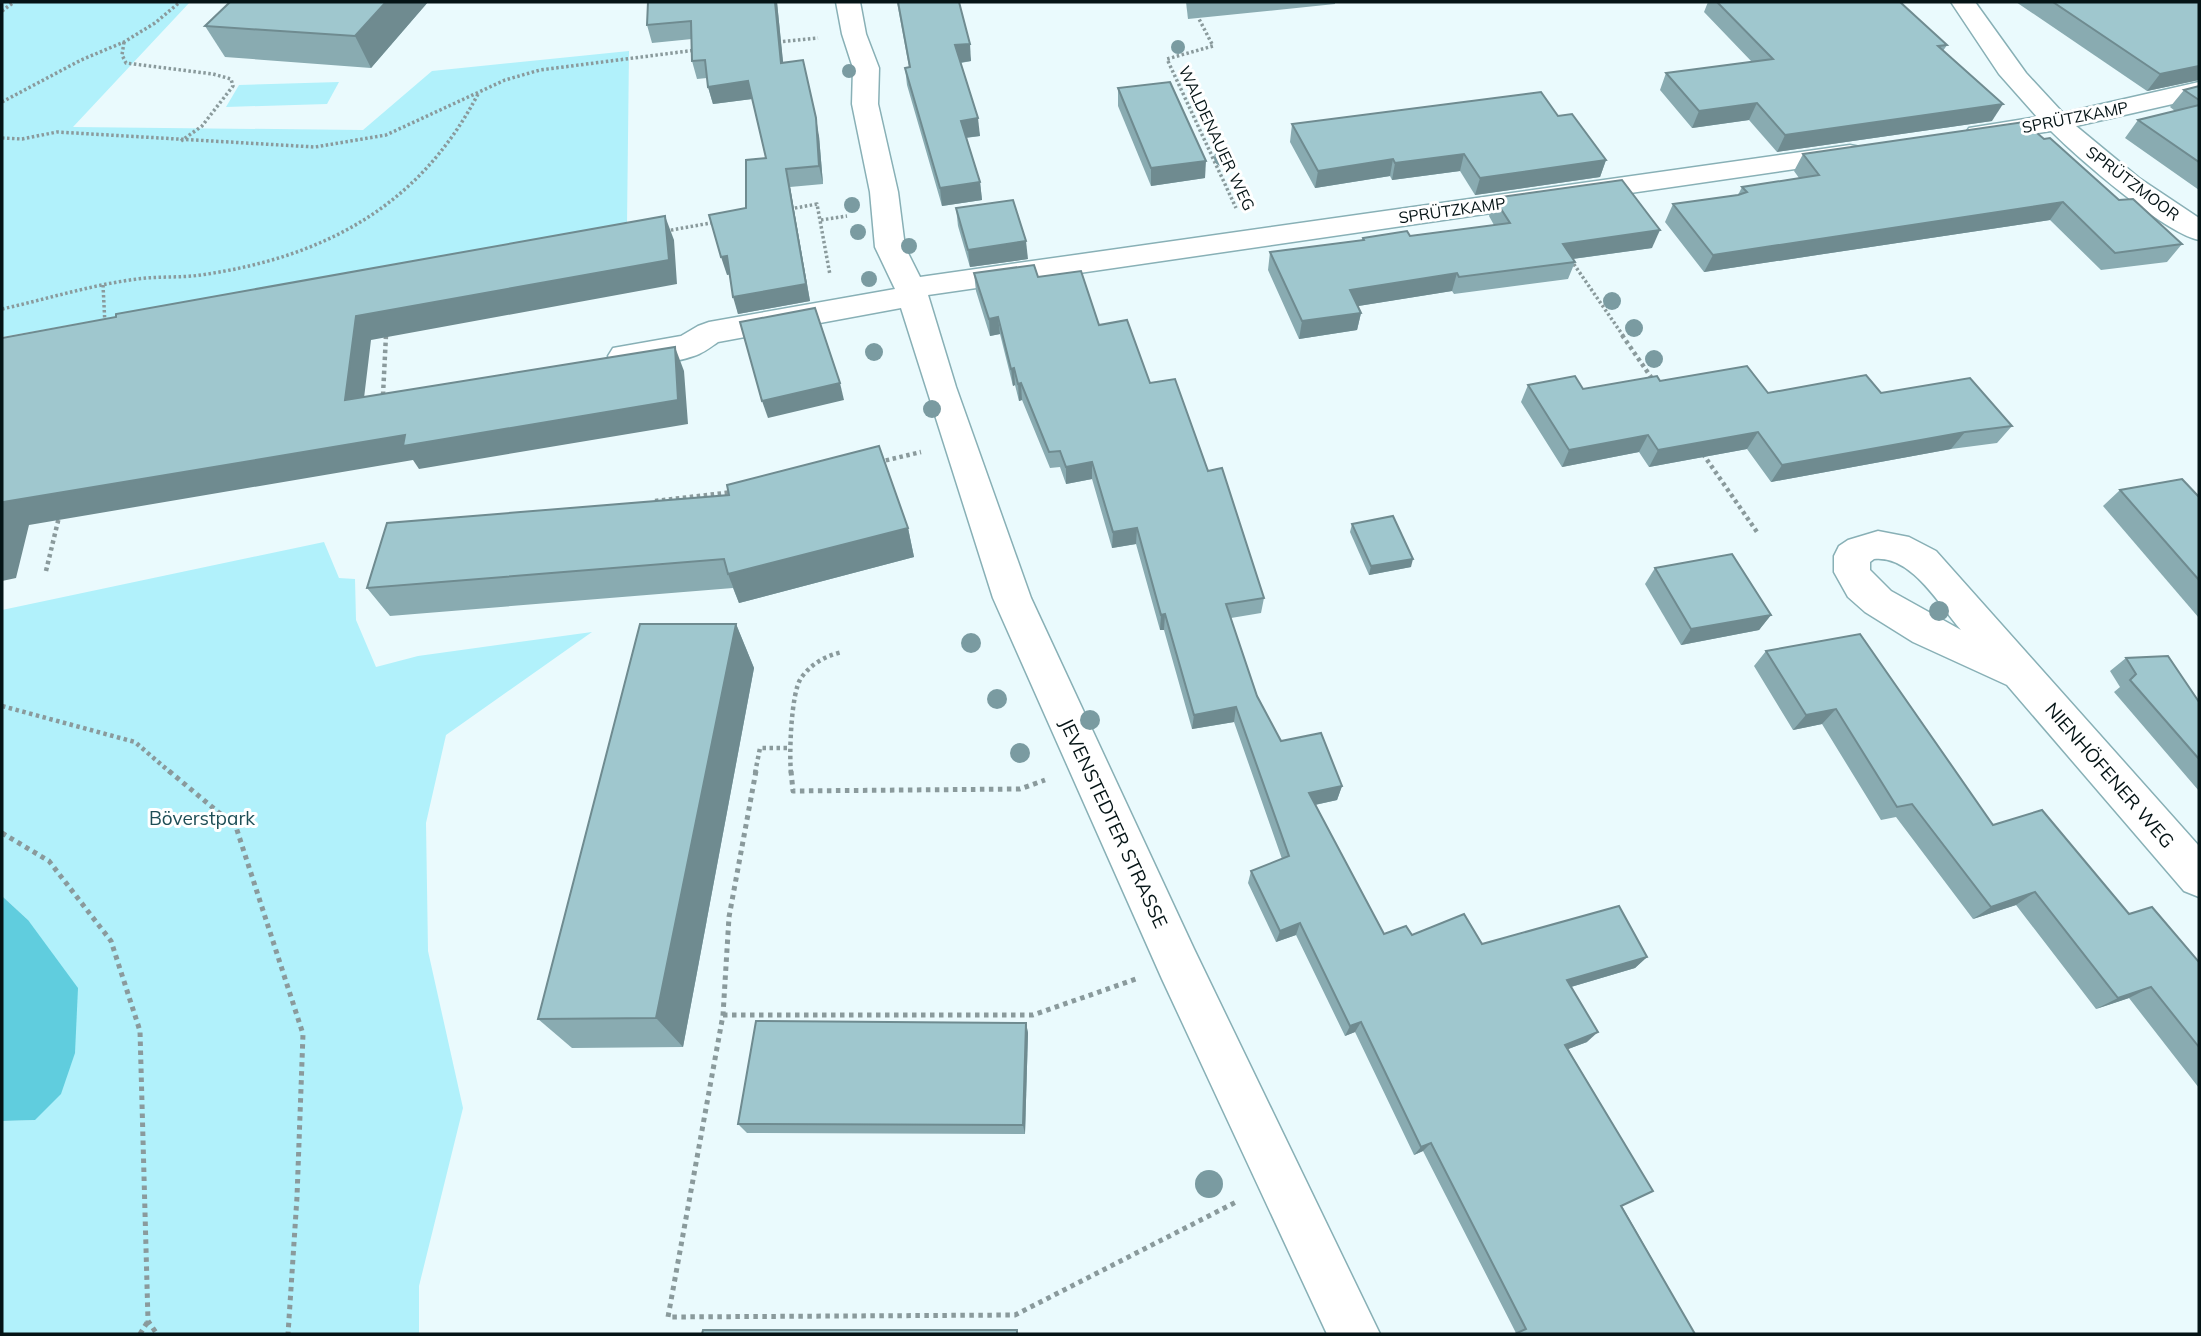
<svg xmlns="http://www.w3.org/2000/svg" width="2201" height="1336" font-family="Mulish,sans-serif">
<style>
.green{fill:#b1f1fb}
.water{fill:#60cdde}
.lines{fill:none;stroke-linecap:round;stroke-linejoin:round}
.minor-casing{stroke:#88b0b6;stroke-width:3}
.path-far2{stroke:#8a9a9c;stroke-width:3.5;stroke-dasharray:2.5 2.5;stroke-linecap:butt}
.path-far1{stroke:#8a9a9c;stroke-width:4.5;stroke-dasharray:3.5 3.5;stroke-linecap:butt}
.path{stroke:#8a9a9c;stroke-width:5;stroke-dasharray:4.5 4.5;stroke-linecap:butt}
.minor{fill:#fff;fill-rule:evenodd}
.tree{fill:#7a9ba1}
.wall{fill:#89abb1}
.shaded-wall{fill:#6f8b90}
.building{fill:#9fc7ce;stroke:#6f8b90;stroke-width:2}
.labels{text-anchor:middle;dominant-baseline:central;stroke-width:6;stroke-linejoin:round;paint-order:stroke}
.far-street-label{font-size:16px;fill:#051416;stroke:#fff}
.street-label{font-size:19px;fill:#051416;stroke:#fff}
.park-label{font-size:19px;fill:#1e4e56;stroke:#fff}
</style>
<rect width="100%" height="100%" fill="#eafafd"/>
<g class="green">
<path d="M 2,2 L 190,2 L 73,127 L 363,130 L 432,71 L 629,51 L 627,225 L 2,337 Z"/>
<path d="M 339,82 L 327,104 L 226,107 L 239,85 Z"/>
<path d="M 324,542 L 339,578 L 355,579 L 356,620 L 376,667 L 418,656 L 592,632 L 446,735 L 426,823 L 428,951 L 463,1108 L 419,1286 L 419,1334 L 2,1334 L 2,1121 L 35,1120 L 28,920 L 2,896 L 2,610 Z"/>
</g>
<path class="water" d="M 2,896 L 28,920 L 78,988 L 75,1053 L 61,1094 L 35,1120 L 2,1121 Z"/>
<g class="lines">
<g class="minor-casing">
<g id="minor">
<path d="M 836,2 L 860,2 L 866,34 L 879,68 L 878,104 L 898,192 L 905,247 L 920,277 L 1850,145 L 1860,147 L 1864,153 L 1860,159 L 1850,161 L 928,295 L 956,387 L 1031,598 L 1194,949 L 1380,1334 L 1327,1334 L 1162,979 L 993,598 L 901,308 L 718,342 C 712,346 706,351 699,354 C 681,362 631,369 613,364 L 608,356 L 613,348 L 681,336 L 698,326 L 709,322 L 895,289 L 875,247 L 870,192 L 852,104 L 853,68 L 842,34 Z"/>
<path d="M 1951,2 L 1975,2 L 2026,73 L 2063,113 L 2199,82 L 2199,98 L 2076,126 L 2139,178 L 2199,218 L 2199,240 C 2163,232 2079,159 2051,131 L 1979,142 L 1969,140 L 1965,134 L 1969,128 L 2037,117 L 1999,74 Z"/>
<path d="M 1878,531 L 1909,537 L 1936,551 L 2199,846 L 2199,897 L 2184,891 L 2007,685 L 1913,642 L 1865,612 L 1848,597 L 1834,572 L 1834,556 L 1839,546 L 1848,540 ZM 1874,559 C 1912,555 1939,605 1961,630 L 1891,591 L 1870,570 L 1870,562 Z"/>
</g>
</g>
<g class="path-far2">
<path d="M 2,11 L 14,2"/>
<path d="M 1197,15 L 1213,46 L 1167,59 L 1236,208"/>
<path d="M 124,42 L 122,55 L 126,63 L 213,74 L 231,79 L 233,86 L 202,126 L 181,141"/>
<path d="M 778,42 L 818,38"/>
<path d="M 2,102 L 81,60 L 124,42 L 155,23 L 180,2"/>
<path d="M 2,138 L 22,139 L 57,132 L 315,147 L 386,135 L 505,80 L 540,70 L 696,50"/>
<path d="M 790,209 L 817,204 L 830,275"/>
<path d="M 821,220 L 847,216"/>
<path d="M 666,231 L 716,222"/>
<path d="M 1571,260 L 1624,337"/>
<path d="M 103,285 L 105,325"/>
<path d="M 2,309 C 47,299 91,285 137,279 C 158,276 180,278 201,275 C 324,257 419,207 478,94"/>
<path d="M 386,337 L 386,334"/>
</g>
<g class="path-far1">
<path d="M 1622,335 L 1653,380"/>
<path d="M 383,395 L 386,335"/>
<path d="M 1703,454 L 1757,532"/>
<path d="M 879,462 L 921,452"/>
<path d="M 655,501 L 733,492"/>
<path d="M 46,571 L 59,517"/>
<path d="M 2,706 L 135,742 L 171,773"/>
<path d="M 755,773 L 760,748 L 788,748"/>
<path d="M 791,773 C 789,754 791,693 801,678 C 811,664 825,656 842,652"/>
</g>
<g class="path">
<path d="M 169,771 L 236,827 L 303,1034 L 297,1197 L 288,1334"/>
<path d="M 756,771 L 729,917 L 723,1015 L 668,1317 L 1015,1315 L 1238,1201"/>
<path d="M 791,771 L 793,791 L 1020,789 L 1045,780"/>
<path d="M 2,833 L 49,861 L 111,941 L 140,1031 L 148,1321 L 157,1334"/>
<path d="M 723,1015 L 1033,1015 L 1136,979"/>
<path d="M 140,1334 L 148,1321"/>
</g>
<use href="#minor" class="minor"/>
</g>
<g class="tree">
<circle cx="1178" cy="47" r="7"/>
<circle cx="849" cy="71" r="7"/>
<circle cx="1222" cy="158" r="8"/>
<circle cx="852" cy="205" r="8"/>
<circle cx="858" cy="232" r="8"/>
<circle cx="909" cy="246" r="8"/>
<circle cx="869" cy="279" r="8"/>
<circle cx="1612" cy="301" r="9"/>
<circle cx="1634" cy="328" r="9"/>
<circle cx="874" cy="352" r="9"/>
<circle cx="1654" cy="359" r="9"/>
<circle cx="932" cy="409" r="9"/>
<circle cx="1939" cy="611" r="10"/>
<circle cx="971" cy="643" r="10"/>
<circle cx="997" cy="699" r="10"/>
<circle cx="1090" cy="720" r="10"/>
<circle cx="1020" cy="753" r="10"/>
<circle cx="1209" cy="1184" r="14"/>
</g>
<g class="wall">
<path d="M 230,2 L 428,2 L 371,68 L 225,57 L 205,26 Z"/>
<path d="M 648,2 L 777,2 L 783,63 L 819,136 L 823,184 L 790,187 L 810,301 L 738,314 L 729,274 L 727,275 L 746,208 L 766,158 L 752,99 L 713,104 L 708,87 L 707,78 L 697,79 L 692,61 L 692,39 L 652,43 L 647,25 Z"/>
<path d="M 897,2 L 959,2 L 971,61 L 961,63 L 980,136 L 966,138 L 980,182 L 982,200 L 942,206 L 907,85 L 905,68 L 909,67 Z"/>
<path d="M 1186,2 L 1335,2 L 1335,4 L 1188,19 Z"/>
<path d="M 1708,2 L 1904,2 L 1902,5 L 1947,45 L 1943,51 L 1992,121 L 1777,152 L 1749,120 L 1692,128 L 1660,90 L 1666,73 L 1752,62 L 1704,12 Z"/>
<path d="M 2016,2 L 2199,2 L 2199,80 L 2147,91 Z"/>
<path d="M 2199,86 L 2199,190 L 2125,138 L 2138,120 L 2175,111 L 2170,107 L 2184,90 Z"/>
<path d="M 1118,88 L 1205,178 L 1151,186 L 1118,106 Z"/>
<path d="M 1558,116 L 1606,160 L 1600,177 L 1475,195 L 1460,171 L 1392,180 L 1390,176 L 1315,188 L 1290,142 L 1292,124 Z"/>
<path d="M 2044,139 L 2119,200 L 2182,244 L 2167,262 L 2101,270 L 2050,220 L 1704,272 L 1665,222 L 1673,204 L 1738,195 L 1742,187 L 1799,178 L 1794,171 L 1803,154 Z"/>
<path d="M 1494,198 L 1652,248 L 1573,259 L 1575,262 L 1568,279 L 1454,294 L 1452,291 L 1358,306 L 1361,313 L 1357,330 L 1299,339 L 1268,270 L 1270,252 L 1362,240 L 1363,238 L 1410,236 L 1494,225 L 1489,216 Z"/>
<path d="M 956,208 L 1028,259 L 970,267 L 958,226 Z"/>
<path d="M 974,273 L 1038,277 L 1099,325 L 1150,383 L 1208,471 L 1264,598 L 1261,613 L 1231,618 L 1257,696 L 1281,741 L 1342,786 L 1337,800 L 1315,805 L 1384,934 L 1412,935 L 1482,944 L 1647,957 L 1635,968 L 1571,987 L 1587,1042 L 1568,1049 L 1653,1191 L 1622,1206 L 1695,1334 L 1513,1334 L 1516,1333 L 1423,1151 L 1414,1155 L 1355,1032 L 1345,1036 L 1296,935 L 1276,942 L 1248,883 L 1251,871 L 1282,859 L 1234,722 L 1192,729 L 1164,630 L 1160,630 L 1136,544 L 1112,548 L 1092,479 L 1066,484 L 1060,467 L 1050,468 L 1022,400 L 1019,401 L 1015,385 L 1013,386 L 1000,334 L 990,336 L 976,291 Z"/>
<path d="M 1660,381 L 1768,393 L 1881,393 L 2012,426 L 1997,443 L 1951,449 L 1771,482 L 1747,449 L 1649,467 L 1639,452 L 1562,467 L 1521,402 L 1528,385 L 1583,389 Z"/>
<path d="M 2120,490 L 2199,497 L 2199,618 L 2103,506 Z"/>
<path d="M 1352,524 L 1411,567 L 1369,575 L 1350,532 Z"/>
<path d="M 908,528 L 914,557 L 739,603 L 733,588 L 390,616 L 367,588 Z"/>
<path d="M 1655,568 L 1771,615 L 1759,630 L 1681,645 L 1645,584 Z"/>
<path d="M 736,624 L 754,668 L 683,1047 L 572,1048 L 538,1019 Z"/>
<path d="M 1766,651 L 1993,825 L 2129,914 L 2199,962 L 2199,1088 L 2129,998 L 2096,1009 L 2016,905 L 1973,919 L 1896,817 L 1881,820 L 1822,724 L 1793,730 L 1754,666 Z"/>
<path d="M 2126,658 L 2199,702 L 2199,791 L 2114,692 L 2120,687 L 2110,671 Z"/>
<path d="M 1026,1023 L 1028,1033 L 1025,1134 L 747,1133 L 738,1124 Z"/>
</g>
<g class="shaded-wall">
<path d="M 386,2 L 428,2 L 371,68 L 355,36 Z"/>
<path d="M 775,2 L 777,2 L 785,81 L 781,63 Z"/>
<path d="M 970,44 L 971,61 L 957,63 L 955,45 Z"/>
<path d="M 2199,66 L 2199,80 L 2147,91 L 2160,74 Z"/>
<path d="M 748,81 L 752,99 L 713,104 L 708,87 Z"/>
<path d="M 1757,103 L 1749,120 L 1692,128 L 1699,111 Z"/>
<path d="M 2003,104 L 1992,121 L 1777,152 L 1785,135 Z"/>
<path d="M 816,118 L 819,136 L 823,184 L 819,166 Z"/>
<path d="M 978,118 L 980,136 L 962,138 L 961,121 Z"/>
<path d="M 1464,154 L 1460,171 L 1392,180 L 1395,163 Z"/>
<path d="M 1393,159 L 1390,176 L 1315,188 L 1318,171 Z"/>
<path d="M 1606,160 L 1600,177 L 1475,195 L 1480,178 Z"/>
<path d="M 1206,161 L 1205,178 L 1151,186 L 1151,168 Z"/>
<path d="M 786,169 L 790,187 L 810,301 L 738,314 L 733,297 Z"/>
<path d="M 980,182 L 982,200 L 942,206 L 940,188 Z"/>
<path d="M 2063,202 L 2050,220 L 1704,272 L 1713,255 Z"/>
<path d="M 665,216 L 674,240 L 677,284 L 371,340 L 361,423 L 345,400 L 356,316 Z"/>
<path d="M 1660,230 L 1652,248 L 1557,261 L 1563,244 Z"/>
<path d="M 1026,241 L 1028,259 L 970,267 L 968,250 Z"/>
<path d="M 727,256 L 732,274 L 727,275 L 721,257 Z"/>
<path d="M 1457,273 L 1452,291 L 1346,308 L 1350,290 Z"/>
<path d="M 1361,313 L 1357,330 L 1299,339 L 1302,321 Z"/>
<path d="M 998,317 L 1000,334 L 990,336 L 989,319 Z"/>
<path d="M 675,347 L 684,371 L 688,424 L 419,469 L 413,460 L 29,525 L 16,578 L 2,581 L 2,511 L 4,502 Z"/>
<path d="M 1014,368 L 1015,385 L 1013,386 L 1011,369 Z"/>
<path d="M 840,383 L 844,400 L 768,418 L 762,401 Z"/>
<path d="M 1021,383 L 1022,400 L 1019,401 L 1018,384 Z"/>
<path d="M 1758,432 L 1747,449 L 1649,467 L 1658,450 Z"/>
<path d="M 1965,432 L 1951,449 L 1771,482 L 1782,465 Z"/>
<path d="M 1648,435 L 1639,452 L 1562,467 L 1569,450 Z"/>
<path d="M 1092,462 L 1092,479 L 1066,484 L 1066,467 Z"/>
<path d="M 908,528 L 914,557 L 739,603 L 728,574 Z"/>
<path d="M 1137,528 L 1136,544 L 1112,548 L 1113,532 Z"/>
<path d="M 1413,559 L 1411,567 L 1369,575 L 1371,566 Z"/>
<path d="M 1165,614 L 1164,630 L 1160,630 L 1161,615 Z"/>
<path d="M 1771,615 L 1759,630 L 1681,645 L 1691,629 Z"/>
<path d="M 736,624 L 754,668 L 683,1047 L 656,1018 Z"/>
<path d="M 1236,707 L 1234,722 L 1192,729 L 1194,715 Z"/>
<path d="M 1836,709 L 1822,724 L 1793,730 L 1806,715 Z"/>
<path d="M 1342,786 L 1337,800 L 1305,807 L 1309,793 Z"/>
<path d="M 2035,892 L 2016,905 L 1973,919 L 1991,907 Z"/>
<path d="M 1300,923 L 1296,935 L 1276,942 L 1280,931 Z"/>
<path d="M 1647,957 L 1635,968 L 1557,991 L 1567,980 Z"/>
<path d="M 2151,987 L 2129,998 L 2096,1009 L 2118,998 Z"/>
<path d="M 1361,1022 L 1355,1032 L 1345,1036 L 1350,1026 Z"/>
<path d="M 1026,1023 L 1028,1033 L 1025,1134 L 1023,1125 Z"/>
<path d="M 1598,1032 L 1587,1042 L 1555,1054 L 1565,1045 Z"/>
<path d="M 1431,1143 L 1423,1151 L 1414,1155 L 1421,1147 Z"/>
</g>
<g class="building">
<path d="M 230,2 L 386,2 L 355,36 L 205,26 Z"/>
<path d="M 648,2 L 775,2 L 781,63 L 803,60 L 816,118 L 819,166 L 786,169 L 806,284 L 733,297 L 727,256 L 721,257 L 709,215 L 746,208 L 746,160 L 766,158 L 748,81 L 708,87 L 705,60 L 692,61 L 691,21 L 647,25 Z"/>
<path d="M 898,2 L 959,2 L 970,44 L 955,45 L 978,118 L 961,121 L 980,182 L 940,188 L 905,68 L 910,67 Z"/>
<path d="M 1717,2 L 1900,2 L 1947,45 L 1938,46 L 2003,104 L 1785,135 L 1757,103 L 1699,111 L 1666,73 L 1773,59 Z"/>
<path d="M 2053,2 L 2199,2 L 2199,66 L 2160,74 Z"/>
<path d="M 1170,82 L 1206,161 L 1151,168 L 1118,88 Z"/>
<path d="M 2199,86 L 2199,100 L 2184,90 Z"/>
<path d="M 1541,92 L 1558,116 L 1572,114 L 1606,160 L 1480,178 L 1464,154 L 1395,163 L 1393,159 L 1318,171 L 1292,124 Z"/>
<path d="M 2199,105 L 2199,162 L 2138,120 Z"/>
<path d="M 2024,122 L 2044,139 L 2050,138 L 2119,200 L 2133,199 L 2182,244 L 2115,253 L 2063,202 L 1713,255 L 1673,204 L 1738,195 L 1747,192 L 1742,187 L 1819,175 L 1803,154 Z"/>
<path d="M 1622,180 L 1660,230 L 1563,244 L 1575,262 L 1459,277 L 1457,273 L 1350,290 L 1361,313 L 1302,321 L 1270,252 L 1364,240 L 1363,238 L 1407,231 L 1410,236 L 1510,223 L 1494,198 Z"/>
<path d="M 1013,200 L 1026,241 L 968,250 L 956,208 Z"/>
<path d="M 665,216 L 669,260 L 356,316 L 345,400 L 675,347 L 678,400 L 403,446 L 405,435 L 4,502 L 2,511 L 2,338 L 116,317 L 116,314 Z"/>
<path d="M 1034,265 L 1038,277 L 1081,271 L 1099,325 L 1127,320 L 1150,383 L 1175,379 L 1208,471 L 1222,468 L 1264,598 L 1226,604 L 1257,696 L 1281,741 L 1321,733 L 1342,786 L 1309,793 L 1384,934 L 1406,926 L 1412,935 L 1464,914 L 1482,944 L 1619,906 L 1647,957 L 1567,980 L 1598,1032 L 1565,1045 L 1653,1191 L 1621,1206 L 1695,1334 L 1515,1334 L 1526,1329 L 1431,1143 L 1421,1147 L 1361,1022 L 1350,1026 L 1300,923 L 1280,931 L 1251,871 L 1289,856 L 1236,707 L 1194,715 L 1165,614 L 1161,615 L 1137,528 L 1113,532 L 1092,462 L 1066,467 L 1060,451 L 1049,452 L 1021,383 L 1018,384 L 1014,368 L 1011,369 L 998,317 L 989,319 L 974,273 Z"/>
<path d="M 815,308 L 840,383 L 762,401 L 740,322 Z"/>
<path d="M 1747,366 L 1768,393 L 1866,375 L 1881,393 L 1970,378 L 2012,426 L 1965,432 L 1782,465 L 1758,432 L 1658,450 L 1648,435 L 1569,450 L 1528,385 L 1575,376 L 1583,389 L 1657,376 L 1660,381 Z"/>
<path d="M 879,446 L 908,528 L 728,574 L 724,559 L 367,588 L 387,523 L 729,495 L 727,485 Z"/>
<path d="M 2182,479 L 2199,497 L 2199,580 L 2120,490 Z"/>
<path d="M 1393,516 L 1413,559 L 1371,566 L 1352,524 Z"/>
<path d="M 1732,554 L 1771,615 L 1691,629 L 1655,568 Z"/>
<path d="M 640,624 L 736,624 L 656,1018 L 538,1019 Z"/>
<path d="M 1860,634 L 1993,825 L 2042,810 L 2129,914 L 2152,907 L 2199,962 L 2199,1047 L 2151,987 L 2118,998 L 2035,892 L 1991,907 L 1912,804 L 1897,807 L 1836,709 L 1806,715 L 1766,651 Z"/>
<path d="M 2168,656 L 2199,702 L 2199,759 L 2130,680 L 2136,674 L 2126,658 Z"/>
<path d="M 756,1021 L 1026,1023 L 1023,1125 L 738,1124 Z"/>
<path d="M 703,1330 L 1017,1330 L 1017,1334 L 702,1334 Z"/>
</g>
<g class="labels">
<g class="far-street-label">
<text transform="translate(2075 117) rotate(-11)">SPRÜTZKAMP</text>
<text transform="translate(1217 138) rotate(65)">WALDENAUER WEG</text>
<text transform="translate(2133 183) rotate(37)">SPRÜTZMOOR</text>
<text transform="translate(1452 210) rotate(-8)">SPRÜTZKAMP</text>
</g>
<g class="street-label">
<text transform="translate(2110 775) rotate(49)">NIENHÖFENER WEG</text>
<text transform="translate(1114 823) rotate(65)">JEVENSTEDTER STRASSE</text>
</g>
<g class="park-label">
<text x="202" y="818">Böverstpark</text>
</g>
</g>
<rect width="2201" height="1336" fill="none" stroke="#051416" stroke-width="7"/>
</svg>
